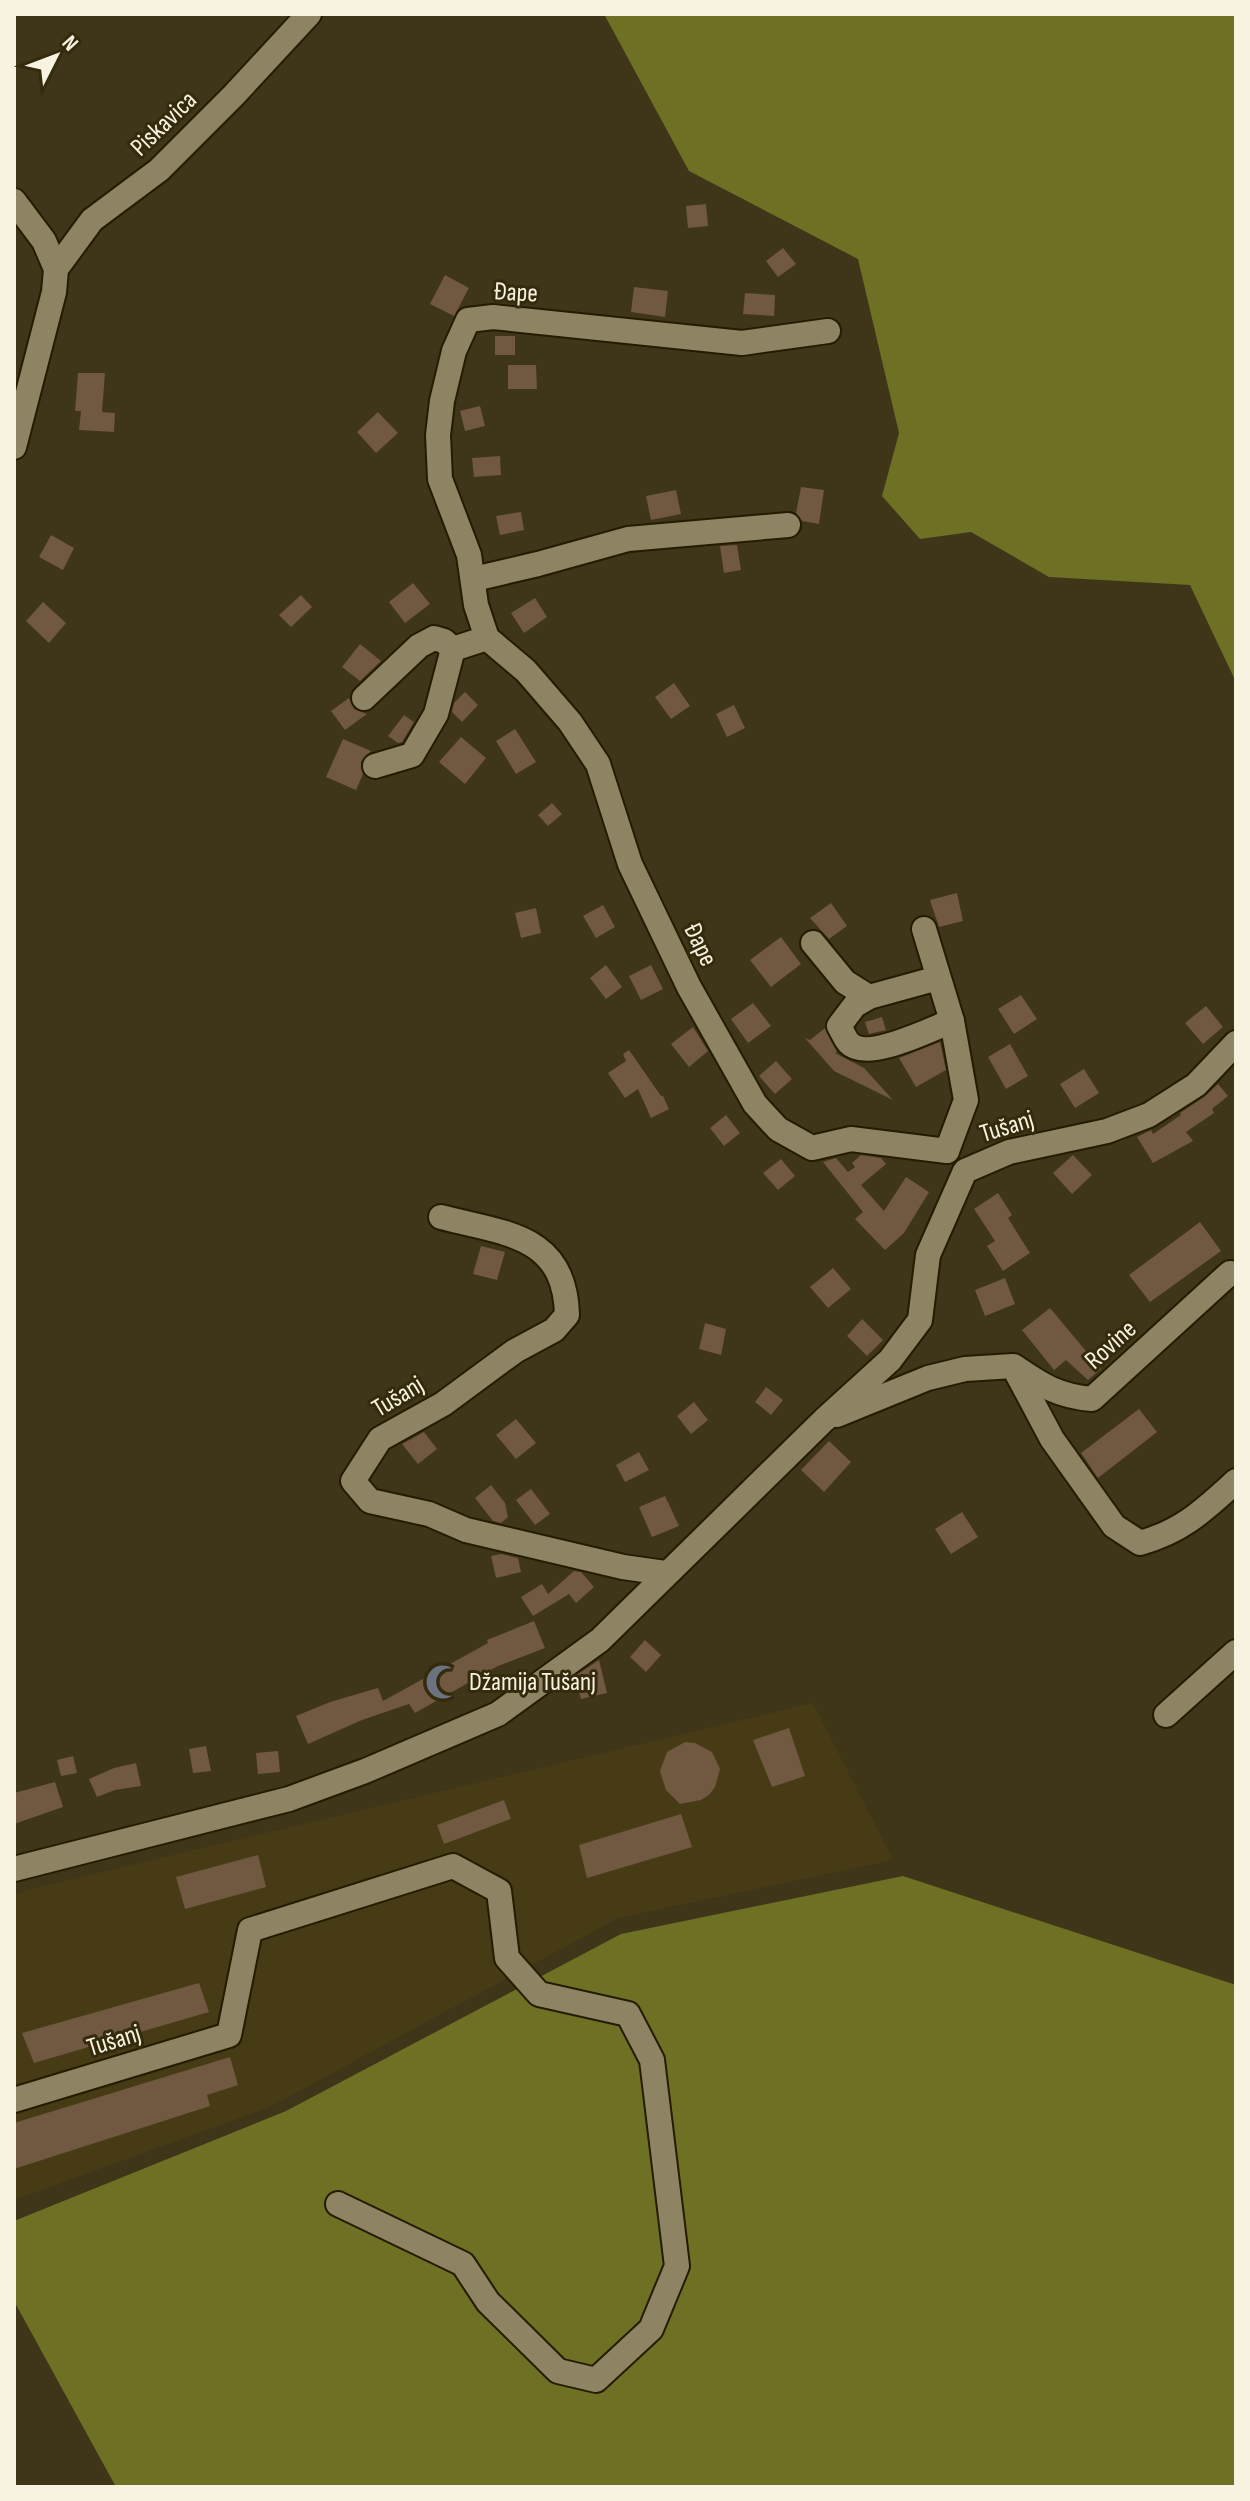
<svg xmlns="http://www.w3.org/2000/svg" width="1250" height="2501" font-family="'Sofia Sans Condensed',sans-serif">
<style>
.built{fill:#473b15}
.forest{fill:#6e7024}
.building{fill:#705841}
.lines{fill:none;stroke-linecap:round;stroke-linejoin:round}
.minor-casing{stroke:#251c00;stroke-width:28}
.minor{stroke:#8e8464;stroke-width:24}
.labels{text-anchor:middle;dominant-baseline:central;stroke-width:6;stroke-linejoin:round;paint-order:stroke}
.street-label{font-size:26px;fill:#f8f2e1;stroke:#342b0d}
.poi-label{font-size:26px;fill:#f8f2e1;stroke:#342b0d;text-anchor:start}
</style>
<rect width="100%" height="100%" fill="#3f3518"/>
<path class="built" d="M 813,1703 L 893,1860 L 618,1918 L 270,2107 L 14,2200 L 14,1896 L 26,1890 Z"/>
<g class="forest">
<path d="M 604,14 L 1236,14 L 1236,682 L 1190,585 L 1049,577 L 971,532 L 920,539 L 882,496 L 899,433 L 858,259 L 689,171 Z"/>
<path d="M 903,1876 L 1236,1985 L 1236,2487 L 116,2487 L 14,2301 L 14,2221 L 286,2111 L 621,1934 Z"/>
</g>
<g class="building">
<path d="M 706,204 L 708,226 L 688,228 L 686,206 Z"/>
<path d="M 783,248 L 796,264 L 778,277 L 766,261 Z"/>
<path d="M 445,275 L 469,288 L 454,316 L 430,304 Z"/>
<path d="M 634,287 L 668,291 L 665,317 L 631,312 Z"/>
<path d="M 745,293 L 775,295 L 774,316 L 743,314 Z"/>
<rect x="495" y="336" width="20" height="19"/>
<path d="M 508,365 L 536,365 L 537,389 L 508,389 Z"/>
<path d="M 78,373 L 105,373 L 102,412 L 115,413 L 114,432 L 79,430 L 81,411 L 75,411 Z"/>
<path d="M 480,406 L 485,426 L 465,431 L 460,411 Z"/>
<path d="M 378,412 L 398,433 L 376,453 L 357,432 Z"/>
<path d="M 500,456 L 501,475 L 474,477 L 472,458 Z"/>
<path d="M 801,487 L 824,490 L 819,524 L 802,521 L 796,513 Z"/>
<path d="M 676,490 L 681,514 L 651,520 L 646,496 Z"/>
<path d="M 521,512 L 524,530 L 500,535 L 496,516 Z"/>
<path d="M 51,535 L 74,548 L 63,570 L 39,557 Z"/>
<path d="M 737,545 L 741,570 L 724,573 L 720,546 Z"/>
<path d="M 413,583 L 430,604 L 405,623 L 389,602 Z"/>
<path d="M 301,595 L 312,607 L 291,627 L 279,615 Z"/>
<path d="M 535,598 L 547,617 L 524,633 L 511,613 Z"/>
<path d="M 43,602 L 66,623 L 49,643 L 26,621 Z"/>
<path d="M 360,644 L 381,661 L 360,681 L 342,667 Z"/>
<path d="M 674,683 L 690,706 L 671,719 L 655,697 Z"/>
<path d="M 465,692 L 478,705 L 462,722 L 452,712 L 454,703 Z"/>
<path d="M 349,698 L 354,709 L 367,714 L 345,730 L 331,711 Z"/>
<path d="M 734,705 L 745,728 L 727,737 L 716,714 Z"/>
<path d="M 404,715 L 414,722 L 402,742 L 398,743 L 388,736 Z"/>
<path d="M 515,729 L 536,762 L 516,774 L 496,741 Z"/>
<path d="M 461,737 L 486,758 L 465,784 L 439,762 Z"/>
<path d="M 343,739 L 371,751 L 361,762 L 363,774 L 356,790 L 326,777 Z"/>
<path d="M 552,803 L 562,814 L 548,826 L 538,815 Z"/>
<path d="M 957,893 L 963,921 L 939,927 L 930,900 Z"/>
<path d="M 831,903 L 847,926 L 829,939 L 810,918 Z"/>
<path d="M 603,905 L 615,927 L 596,938 L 583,916 Z"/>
<path d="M 536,908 L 541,933 L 521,938 L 515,913 Z"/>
<path d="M 781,937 L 801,964 L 771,987 L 750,960 Z"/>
<path d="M 606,965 L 622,987 L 606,999 L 590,978 Z"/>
<path d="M 651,965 L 663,989 L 641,1000 L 629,976 Z"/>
<path d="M 1021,995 L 1037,1019 L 1014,1034 L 998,1009 Z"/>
<path d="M 753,1003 L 771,1026 L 748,1043 L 731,1019 Z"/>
<path d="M 1206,1006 L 1223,1027 L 1203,1044 L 1185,1023 Z"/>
<path d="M 882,1017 L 886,1030 L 869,1034 L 865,1022 Z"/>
<path d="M 693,1027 L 708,1051 L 689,1067 L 671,1044 Z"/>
<path d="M 825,1028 L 837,1052 L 835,1053 L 864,1068 L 893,1100 L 834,1071 L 805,1038 L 810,1040 Z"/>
<path d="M 940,1042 L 946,1070 L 916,1087 L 899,1058 Z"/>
<path d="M 1010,1044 L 1028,1076 L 1006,1089 L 988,1057 Z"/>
<path d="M 629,1050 L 661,1096 L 663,1096 L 669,1109 L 651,1118 L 638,1089 L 625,1098 L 608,1073 L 626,1061 L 623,1054 Z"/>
<path d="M 776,1061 L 792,1079 L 775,1094 L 759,1076 Z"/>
<path d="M 1084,1069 L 1099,1093 L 1075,1108 L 1060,1084 Z"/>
<path d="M 1218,1084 L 1228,1096 L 1212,1109 L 1214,1113 L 1186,1132 L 1193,1141 L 1153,1163 L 1137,1137 L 1151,1130 L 1153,1134 L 1181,1115 L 1180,1113 L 1204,1097 Z"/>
<path d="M 726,1115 L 740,1133 L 724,1146 L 710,1128 Z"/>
<path d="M 861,1155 L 881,1158 L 886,1164 L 861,1185 L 884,1211 L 906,1177 L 929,1192 L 904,1233 L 885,1250 L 855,1219 L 863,1212 L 823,1162 L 836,1158 L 848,1172 L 855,1167 L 852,1163 Z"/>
<path d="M 1073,1155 L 1092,1175 L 1072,1194 L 1053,1173 Z"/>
<path d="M 781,1159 L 795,1176 L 778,1190 L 763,1173 Z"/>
<path d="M 998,1193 L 1012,1215 L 1008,1218 L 1030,1253 L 1003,1271 L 987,1246 L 995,1241 L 974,1209 Z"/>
<path d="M 1200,1222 L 1221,1251 L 1150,1302 L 1129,1275 Z"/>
<path d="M 481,1246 L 505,1252 L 497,1280 L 473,1274 Z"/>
<path d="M 833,1268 L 851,1289 L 828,1308 L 810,1287 Z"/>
<path d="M 1005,1278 L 1015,1304 L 985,1316 L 975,1290 Z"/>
<path d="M 1050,1308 L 1101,1369 L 1088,1380 L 1066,1360 L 1054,1370 L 1022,1330 Z"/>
<path d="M 862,1319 L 883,1340 L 867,1356 L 847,1336 Z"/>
<path d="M 705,1323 L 726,1329 L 721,1355 L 699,1349 Z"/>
<path d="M 766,1387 L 783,1400 L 771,1415 L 755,1402 Z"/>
<path d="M 694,1402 L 708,1420 L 691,1434 L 677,1416 Z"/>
<path d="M 1139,1409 L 1157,1432 L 1098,1478 L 1081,1453 Z"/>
<path d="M 516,1419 L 536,1443 L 516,1459 L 496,1435 Z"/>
<path d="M 424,1432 L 437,1449 L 418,1464 L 402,1444 Z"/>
<path d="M 829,1441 L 851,1462 L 824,1492 L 801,1470 Z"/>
<path d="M 639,1452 L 649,1470 L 625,1482 L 616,1465 Z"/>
<path d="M 491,1485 L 505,1503 L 508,1517 L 501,1523 L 493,1521 L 475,1498 Z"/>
<path d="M 531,1489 L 550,1514 L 535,1525 L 516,1500 Z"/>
<path d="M 665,1496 L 679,1526 L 652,1537 L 639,1507 Z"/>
<path d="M 962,1512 L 978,1537 L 951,1554 L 935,1529 Z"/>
<path d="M 501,1554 L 518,1558 L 521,1572 L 496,1578 L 491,1556 Z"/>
<path d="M 574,1571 L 581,1572 L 594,1587 L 576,1603 L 569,1594 L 533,1616 L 521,1597 L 542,1584 L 548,1594 Z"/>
<path d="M 534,1621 L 545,1648 L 498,1666 L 415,1713 L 409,1704 L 362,1720 L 308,1744 L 296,1716 L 330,1702 L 378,1688 L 383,1701 L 488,1643 L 487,1640 Z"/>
<path d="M 645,1640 L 661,1655 L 646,1672 L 630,1657 Z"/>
<path d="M 599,1660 L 607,1693 L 581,1699 L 575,1676 Z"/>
<path d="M 789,1728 L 805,1776 L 772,1787 L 753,1740 Z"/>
<path d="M 685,1742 L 695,1743 L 712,1752 L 720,1769 L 715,1787 L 709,1795 L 701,1800 L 680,1804 L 666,1790 L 660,1771 L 667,1752 Z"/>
<path d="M 206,1746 L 211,1771 L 193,1773 L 189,1749 Z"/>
<path d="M 278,1751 L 280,1772 L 258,1774 L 256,1753 Z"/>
<path d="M 73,1756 L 77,1773 L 61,1776 L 57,1760 Z"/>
<path d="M 136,1763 L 141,1786 L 115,1790 L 97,1797 L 89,1779 L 114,1768 Z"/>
<path d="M 55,1782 L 63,1807 L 14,1824 L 14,1793 Z"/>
<path d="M 504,1800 L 511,1819 L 444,1844 L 437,1825 Z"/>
<path d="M 681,1814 L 692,1847 L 587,1878 L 579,1845 Z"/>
<path d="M 258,1855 L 266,1887 L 185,1909 L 176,1877 Z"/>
<path d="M 199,1983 L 209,2012 L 34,2063 L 22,2033 Z"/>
<path d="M 230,2057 L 238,2085 L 207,2095 L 210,2106 L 14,2169 L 14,2123 Z"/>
</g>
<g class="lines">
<g class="minor-casing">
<g id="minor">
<path d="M 14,201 L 44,241 L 56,269"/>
<path d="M 828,331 L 742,343 L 493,317 L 468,320 L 454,351 L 442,401 L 438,435 L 440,479 L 469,555 L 476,605 L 487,638 L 526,671 L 570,722 L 598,764 L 630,864 L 689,987 L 755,1104 L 778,1129 L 812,1148 L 851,1139 L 947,1151"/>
<path d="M 14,447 L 54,292 L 56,269 L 92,220 L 159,170 L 234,95 L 309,14"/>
<path d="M 474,579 L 538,564 L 628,539 L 788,525"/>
<path d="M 364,698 L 419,646 L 434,638 L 444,641 L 453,649"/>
<path d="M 375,766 L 412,755 L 436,714 L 453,649 L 487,638"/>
<path d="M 924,929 L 952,1021 L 966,1100 L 947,1151"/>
<path d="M 813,943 L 845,982 L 869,997"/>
<path d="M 938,978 L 869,997 L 855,1005 L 839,1026 C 842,1031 845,1039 849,1043 C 867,1062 931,1029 952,1021"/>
<path d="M 441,1217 C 505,1234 565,1234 567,1315 L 554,1330 L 515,1351 L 443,1404 L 380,1439 L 353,1481 L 370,1501 L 429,1514 L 466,1530 L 623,1567 L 665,1573"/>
<path d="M 1015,1367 C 1043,1386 1058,1396 1092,1399 L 1230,1273"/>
<path d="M 837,1415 L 928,1378 L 965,1369 L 1013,1366 L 1052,1439 L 1114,1526 L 1140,1543 C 1183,1531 1204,1510 1236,1481"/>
<path d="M 1166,1715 L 1236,1652"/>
<path d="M 14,1869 L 289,1799 L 365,1771 L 498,1714 L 600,1640 L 824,1420 L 890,1360 L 920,1320 L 928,1255 L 965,1171 L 1009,1152 L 1107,1131 L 1149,1115 L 1196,1085 L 1236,1043"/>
<path d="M 14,2100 L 229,2035 L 250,1930 L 453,1866 L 499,1891 L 507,1958 L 539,1994 L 628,2014 L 652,2060 L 677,2266 L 651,2329 L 596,2380 L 558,2371 L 488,2302 L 463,2264 L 338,2204"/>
</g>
</g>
<use href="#minor" class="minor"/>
</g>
<defs>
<g id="mosque-bare" transform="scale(2.76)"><path d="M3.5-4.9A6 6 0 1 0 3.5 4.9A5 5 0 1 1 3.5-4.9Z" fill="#6b7280" stroke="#342b0d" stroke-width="2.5" paint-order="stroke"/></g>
</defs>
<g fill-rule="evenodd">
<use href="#mosque-bare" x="443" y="1682"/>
</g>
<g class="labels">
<g class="street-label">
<text transform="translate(164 124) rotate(-44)">Piskavica</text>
<text transform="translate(516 293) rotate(3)">Đape</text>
<text transform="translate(700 945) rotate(64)">Đape</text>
<text transform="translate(1007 1127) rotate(-17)">Tušanj</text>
<text transform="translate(1111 1345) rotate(-42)">Rovine</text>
<text transform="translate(398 1397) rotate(-31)">Tušanj</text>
<text transform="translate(114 2041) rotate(-17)">Tušanj</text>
</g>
<g class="poi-label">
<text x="469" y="1682">Džamija Tušanj</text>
</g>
</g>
<rect width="1250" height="2501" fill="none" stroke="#f8f2e1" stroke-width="32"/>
<g transform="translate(56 56) rotate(48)" stroke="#342b0d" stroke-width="6" paint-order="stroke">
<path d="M0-6L14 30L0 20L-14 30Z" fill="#f8f2e1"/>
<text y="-12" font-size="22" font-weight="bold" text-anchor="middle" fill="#f8f2e1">N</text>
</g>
</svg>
